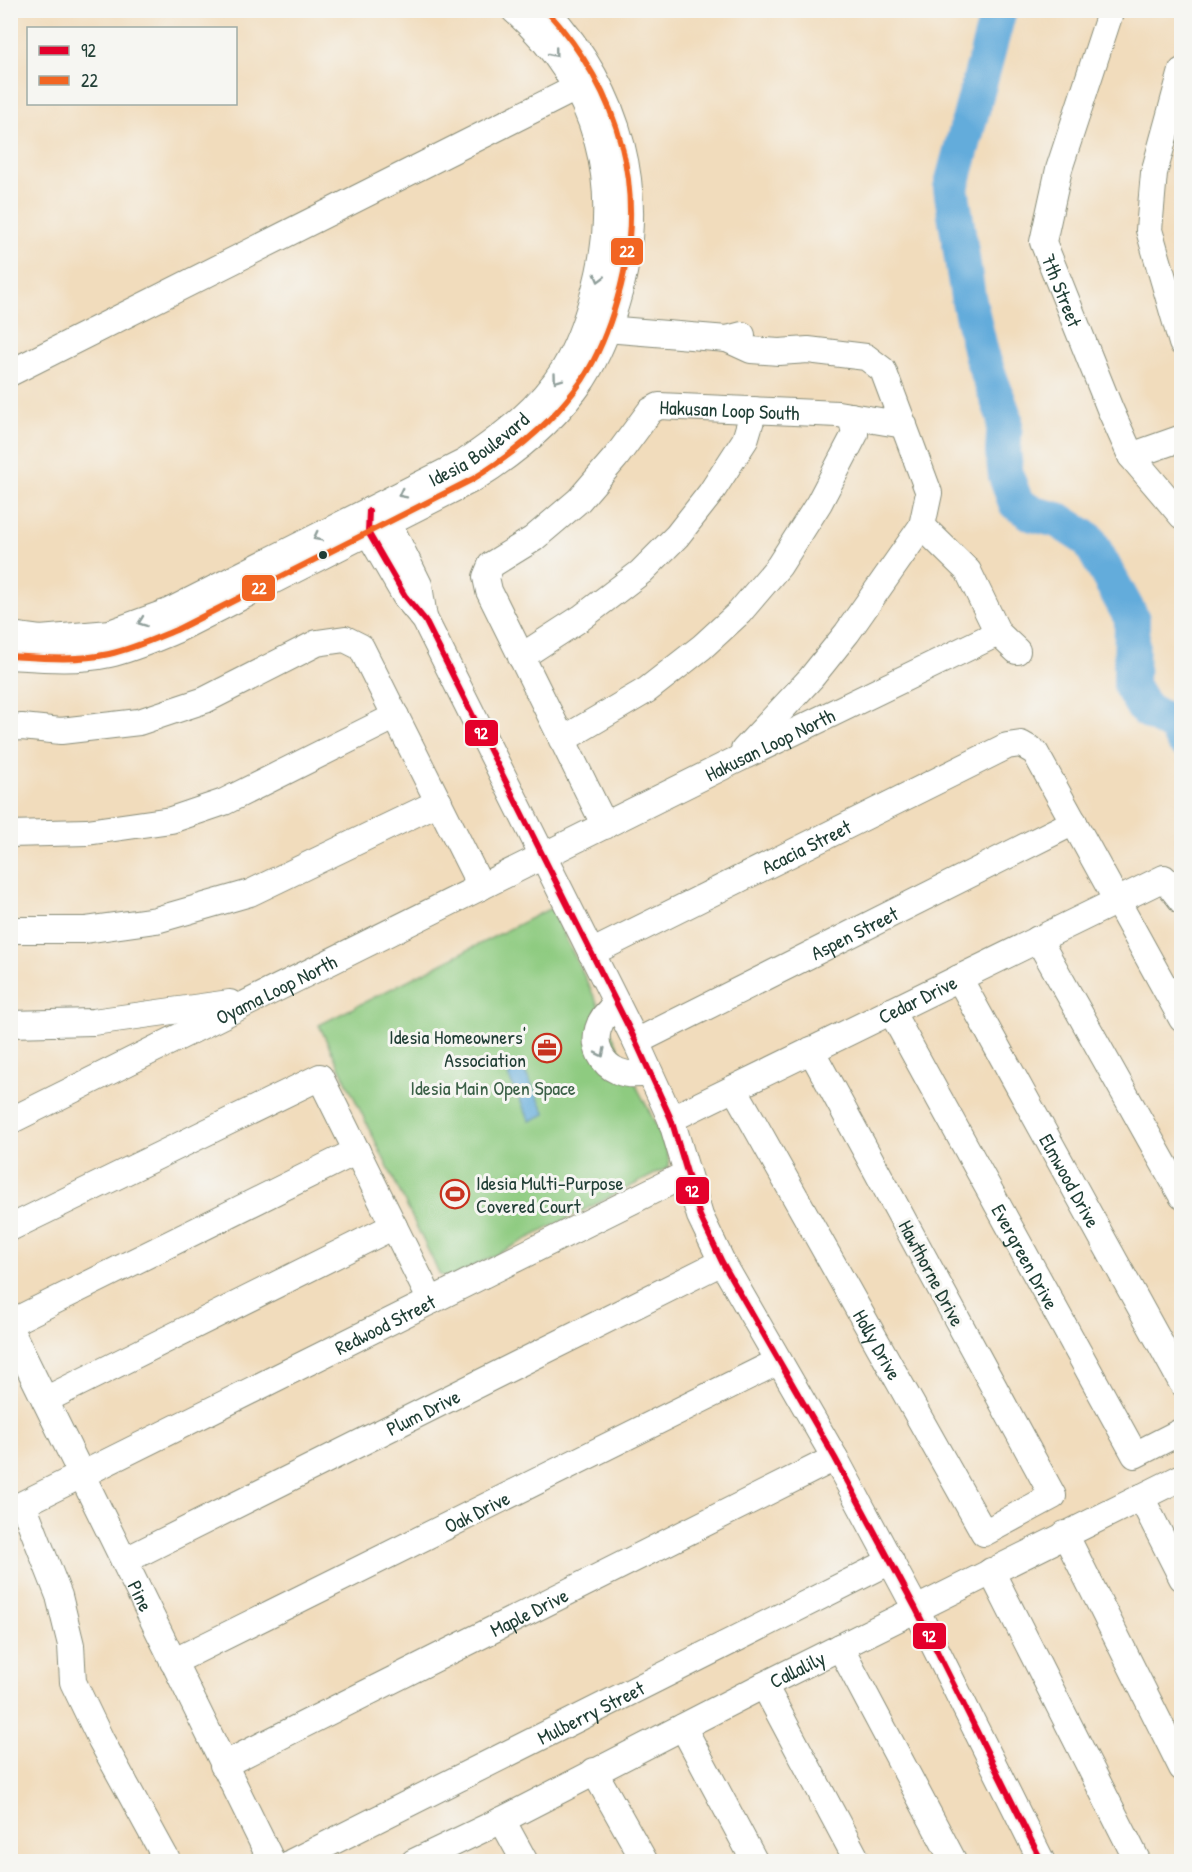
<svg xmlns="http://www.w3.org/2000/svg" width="1192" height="1872" font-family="'Patrick Hand',sans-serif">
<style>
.green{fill:#8ecb80;stroke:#56845a;stroke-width:1.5}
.water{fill:#63acdb;stroke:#417488;stroke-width:1.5}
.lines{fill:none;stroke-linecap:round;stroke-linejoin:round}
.river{stroke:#63acdb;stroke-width:36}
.minor-casing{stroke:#888c78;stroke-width:28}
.minor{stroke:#fff;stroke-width:26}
.bus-1-casing{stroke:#f6f6f2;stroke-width:10}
.bus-2-casing{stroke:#f6f6f2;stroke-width:10}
.bus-1{stroke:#e4002b;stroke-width:6}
.bus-2{stroke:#f26522;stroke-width:6}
.oneway{stroke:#8f9e9a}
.bus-dot{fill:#1f3d34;stroke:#f6f6f2;stroke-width:2}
.labels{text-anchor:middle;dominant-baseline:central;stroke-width:6;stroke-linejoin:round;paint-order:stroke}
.street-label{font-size:20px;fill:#1f3d34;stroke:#f6f6f2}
.poi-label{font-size:20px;fill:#1f3d34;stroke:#f6f6f2;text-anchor:end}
.park-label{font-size:20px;fill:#3b6047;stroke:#f6f6f2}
.line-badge{stroke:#f6f6f2;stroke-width:2}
.badge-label{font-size:16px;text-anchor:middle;font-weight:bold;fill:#fff}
</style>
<rect width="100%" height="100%" fill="#f6f6f2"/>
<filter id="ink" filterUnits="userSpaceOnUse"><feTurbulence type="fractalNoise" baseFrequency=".0167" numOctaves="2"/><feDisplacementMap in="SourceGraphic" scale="12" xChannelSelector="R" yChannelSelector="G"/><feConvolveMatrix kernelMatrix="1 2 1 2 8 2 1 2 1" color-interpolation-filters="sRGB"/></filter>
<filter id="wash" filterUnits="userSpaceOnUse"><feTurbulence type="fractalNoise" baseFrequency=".008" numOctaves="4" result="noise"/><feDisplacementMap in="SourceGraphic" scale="24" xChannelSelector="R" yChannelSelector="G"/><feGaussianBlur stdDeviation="1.35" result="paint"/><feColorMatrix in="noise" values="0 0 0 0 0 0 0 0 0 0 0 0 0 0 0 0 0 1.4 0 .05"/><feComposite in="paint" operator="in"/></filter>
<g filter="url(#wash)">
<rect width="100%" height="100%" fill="#f1dcbc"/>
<path class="green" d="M 551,908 C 581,969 610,1029 639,1091 C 647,1107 671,1151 669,1167 L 450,1278 L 440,1275 L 319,1025 Z"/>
<path class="water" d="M 520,1062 L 546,1114 L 530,1121 L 508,1076 L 512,1072 L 513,1065 Z"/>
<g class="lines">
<path class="river" d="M 999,10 L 951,188 L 968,297 L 982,357 L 1005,419 L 1003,452 L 1006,476 L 1016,503 L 1033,514 L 1058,520 L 1089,540 L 1132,619 L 1131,686 L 1144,708 L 1176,727 L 1182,739"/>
</g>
</g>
<g filter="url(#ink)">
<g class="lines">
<g class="minor-casing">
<g id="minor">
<path id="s1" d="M 1111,10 L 1059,169 L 1043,242 L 1110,409 L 1131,456 L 1182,516"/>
<path d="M 1182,71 L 1154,173 L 1149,230 L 1182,343"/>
<path d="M 594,328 L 727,339 L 742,335"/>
<path d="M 727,339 L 751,350 L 779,352 L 808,350 L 866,357 L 883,370 L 929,493 L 922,526 L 847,633 L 811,678 L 744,750"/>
<path d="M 10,373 L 592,80"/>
<path d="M 1131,456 L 1182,438"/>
<path d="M 369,511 L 368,532 L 405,596 L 425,620 L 636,1042 L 671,1119 L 700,1216 L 722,1262 L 835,1458 L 916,1609 L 1042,1862"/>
<path d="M 374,514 L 388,522 L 419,585 L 424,618"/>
<path d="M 922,526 L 968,571 L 998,633 L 1017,651"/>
<path id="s2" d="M 10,635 L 40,639 L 110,633 L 168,612 L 465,462 C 503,436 540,408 564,369 C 578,346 586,322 593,297 C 625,188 599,86 514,10"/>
<path d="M 10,656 C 42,658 78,661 109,654 C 132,649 154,639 176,630 L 473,479 C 515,453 555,420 583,379 C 599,354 609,328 617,300 C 649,192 621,93 546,10"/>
<path d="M 521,657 L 581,618 L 641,572 L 677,536 L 710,494 L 745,440 L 754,410"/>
<path d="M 10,728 L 22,727 L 61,731 L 139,722 L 205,700 L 317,643 L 345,639 L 361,647 L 481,887"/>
<path d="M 562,740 L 647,690 L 702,647 L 739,613 L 779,566 L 819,503 L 855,434 L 851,416"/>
<path id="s3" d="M 605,826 L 489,591 L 486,577 L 491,565 L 533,539 L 579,500 L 616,457 L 650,411 L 659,406 L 838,414 L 904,425"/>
<path d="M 10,834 L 87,832 L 171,820 L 224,802 L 396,716"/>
<path d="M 10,930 L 85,930 L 156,920 L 250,893 L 439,802"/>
<path d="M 1038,939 L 1182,1196"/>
<path id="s4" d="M 591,953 L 1007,746 L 1021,744 L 1035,752 L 1182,1019"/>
<path id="s5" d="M 959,978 L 1182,1383"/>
<path d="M 617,1004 C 576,1033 602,1086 649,1072"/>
<path id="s6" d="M 891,1011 L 1135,1455 L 1182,1431"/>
<path d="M 10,1024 L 93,1022 L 230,1003"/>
<path id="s7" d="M 636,1042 L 1074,822"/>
<path id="s8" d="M 734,1088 L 984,1533 L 1053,1496 L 811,1050"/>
<path id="s9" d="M 671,1119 L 1164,878 L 1182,901"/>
<path id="s10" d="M 10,1121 L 732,762 L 998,633"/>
<path d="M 10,1228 L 320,1077 L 431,1301"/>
<path d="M 10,1323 L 357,1151"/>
<path id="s11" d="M 10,1329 L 272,1862"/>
<path d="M 45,1400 L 394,1226"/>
<path d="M 1141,1497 L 1182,1578"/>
<path d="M 1065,1534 L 1182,1768"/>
<path id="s12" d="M 124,1561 L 722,1262"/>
<path d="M 991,1571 L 1138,1862"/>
<path d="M 840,1647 L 954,1862"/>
<path id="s13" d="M 173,1662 L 779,1361"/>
<path d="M 764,1685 L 858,1862"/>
<path d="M 683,1727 L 755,1862"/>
<path id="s14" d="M 223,1765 L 835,1458"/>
<path d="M 594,1771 L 645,1862"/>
<path d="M 502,1820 L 525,1862"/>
<path id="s15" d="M 168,1862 L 101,1740 L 73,1682 L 71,1645 L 59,1596 L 23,1504 L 686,1174"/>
<path id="s16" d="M 292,1862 L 891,1561"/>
<path id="s17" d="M 414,1862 L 502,1820 L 764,1685 L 1182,1477"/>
</g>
</g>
<use href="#minor" class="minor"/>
<g class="bus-1-casing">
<path id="bus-1" d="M 369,511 L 368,532 L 405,596 L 425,620 L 636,1042 L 671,1119 L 700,1216 L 722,1262 L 835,1458 L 916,1609 L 1042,1862"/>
</g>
<g class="bus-2-casing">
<path id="bus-2" d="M 10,656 C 42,658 78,661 109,654 C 132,649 154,639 176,630 L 473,479 C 515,453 555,420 583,379 C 599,354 609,328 617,300 C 649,192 621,93 546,10"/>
</g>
<use href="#bus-1" class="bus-1"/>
<use href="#bus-2" class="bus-2"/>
</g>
<defs><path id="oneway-chevron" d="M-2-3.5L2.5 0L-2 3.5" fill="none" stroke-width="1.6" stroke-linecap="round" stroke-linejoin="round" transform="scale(1.5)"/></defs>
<g class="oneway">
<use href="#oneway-chevron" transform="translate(554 53) rotate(51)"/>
<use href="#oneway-chevron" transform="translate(599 278) rotate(105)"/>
<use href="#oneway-chevron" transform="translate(557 379) rotate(126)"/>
<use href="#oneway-chevron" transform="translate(402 494) rotate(153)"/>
<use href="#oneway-chevron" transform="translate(317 537) rotate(153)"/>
<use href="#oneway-chevron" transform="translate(142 622) rotate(160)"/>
<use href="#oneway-chevron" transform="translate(601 1053) rotate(64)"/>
</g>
</g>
<defs>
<g id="office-ring" transform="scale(1.5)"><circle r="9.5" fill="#f6f6f2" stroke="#c8321e" stroke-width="1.5"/><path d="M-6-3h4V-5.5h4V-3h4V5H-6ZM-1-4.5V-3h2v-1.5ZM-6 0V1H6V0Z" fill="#c8321e"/></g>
<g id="stadium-ring" transform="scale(1.5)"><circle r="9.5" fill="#f6f6f2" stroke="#c8321e" stroke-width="1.5"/><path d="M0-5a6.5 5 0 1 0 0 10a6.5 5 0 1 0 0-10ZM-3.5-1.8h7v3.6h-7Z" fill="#c8321e"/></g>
</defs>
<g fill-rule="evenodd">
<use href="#office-ring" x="547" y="1048"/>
<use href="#stadium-ring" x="455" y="1194"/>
</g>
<circle class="bus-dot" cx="323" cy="555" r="5"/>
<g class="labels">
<g class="street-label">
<text stroke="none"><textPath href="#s1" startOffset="294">7th Street</textPath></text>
<text stroke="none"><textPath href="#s3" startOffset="594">Hakusan Loop South</textPath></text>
<text stroke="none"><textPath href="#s2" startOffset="513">Idesia Boulevard</textPath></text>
<text stroke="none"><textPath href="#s10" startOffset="848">Hakusan Loop North</textPath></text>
<text stroke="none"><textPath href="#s4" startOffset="240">Acacia Street</textPath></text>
<text stroke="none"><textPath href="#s7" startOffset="244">Aspen Street</textPath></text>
<text stroke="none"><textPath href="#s10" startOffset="297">Oyama Loop North</textPath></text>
<text stroke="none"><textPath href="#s9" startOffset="274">Cedar Drive</textPath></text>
<text stroke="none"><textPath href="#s5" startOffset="231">Elmwood Drive</textPath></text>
<text stroke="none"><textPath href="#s6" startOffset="280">Evergreen Drive</textPath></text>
<text transform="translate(932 1273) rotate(62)">Hawthorne Drive</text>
<text stroke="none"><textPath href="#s15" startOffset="794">Redwood Street</textPath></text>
<text stroke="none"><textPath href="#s8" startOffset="294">Holly Drive</textPath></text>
<text stroke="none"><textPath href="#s12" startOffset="334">Plum Drive</textPath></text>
<text stroke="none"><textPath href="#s13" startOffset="339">Oak Drive</textPath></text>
<text stroke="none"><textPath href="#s11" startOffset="297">Pine</textPath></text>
<text stroke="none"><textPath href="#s14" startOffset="342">Maple Drive</textPath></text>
<text stroke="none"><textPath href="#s17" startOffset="429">Callalily</textPath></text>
<text stroke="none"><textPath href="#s16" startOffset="334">Mulberry Street</textPath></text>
</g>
<g class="poi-label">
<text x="526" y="1036">Idesia Homeowners'<tspan x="526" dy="23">Association</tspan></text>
<text x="476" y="1182" text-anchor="start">Idesia Multi-Purpose<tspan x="476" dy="23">Covered Court</tspan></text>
</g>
<g class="park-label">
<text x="493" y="1087">Idesia Main Open Space</text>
</g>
</g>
<g class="line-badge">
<rect x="610" y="237" width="34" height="29" rx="6" fill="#f26522"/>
<rect x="241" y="574" width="35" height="28" rx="6" fill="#f26522"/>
<rect x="464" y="719" width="35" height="28" rx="6" fill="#e4002b"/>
<rect x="675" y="1176" width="35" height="29" rx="6" fill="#e4002b"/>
<rect x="912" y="1622" width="35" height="28" rx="6" fill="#e4002b"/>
</g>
<g class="badge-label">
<text x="627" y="257">22</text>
<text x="259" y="594">22</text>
<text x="481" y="739">92</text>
<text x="692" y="1197">92</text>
<text x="929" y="1642">92</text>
</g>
<rect width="1192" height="1872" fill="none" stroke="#f6f6f2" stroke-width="36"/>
<rect x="27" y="27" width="210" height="78" fill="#f6f6f2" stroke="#a0aca6" stroke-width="1.5"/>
<rect x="39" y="46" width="30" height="9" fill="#e4002b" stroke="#a0aca6" stroke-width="1.5"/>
<text x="81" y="57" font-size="18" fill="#1f3d34">92</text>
<rect x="39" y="76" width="30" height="9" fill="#f26522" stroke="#a0aca6" stroke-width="1.5"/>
<text x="81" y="87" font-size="18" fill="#1f3d34">22</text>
</svg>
